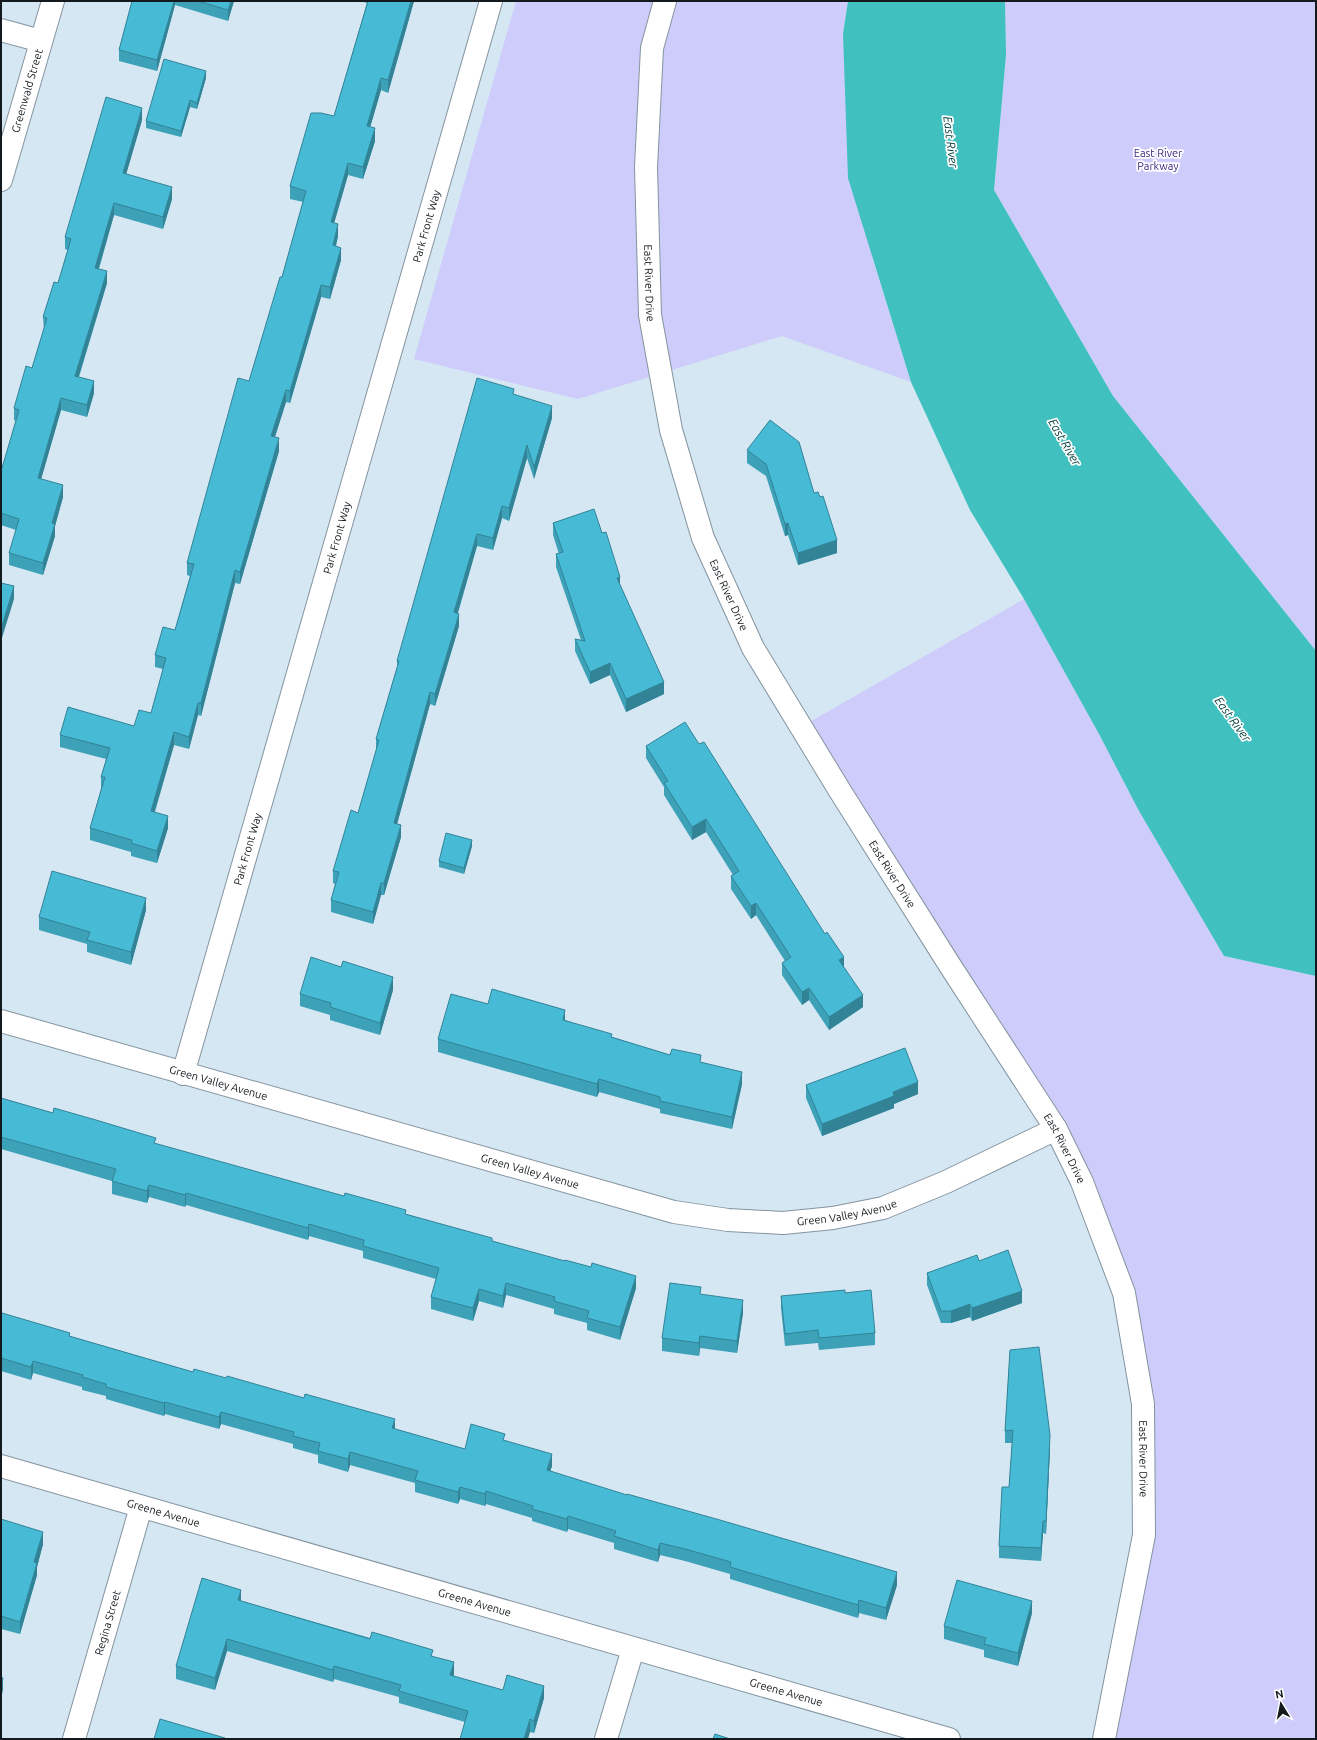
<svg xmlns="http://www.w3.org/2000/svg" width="1317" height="1740" font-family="Ubuntu,sans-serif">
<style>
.green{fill:#cdccfa}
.water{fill:#40c0be}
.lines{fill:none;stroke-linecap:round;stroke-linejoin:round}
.minor-casing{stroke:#84949f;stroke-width:24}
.minor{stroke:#fff;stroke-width:22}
.wall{fill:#3da1b8}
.shaded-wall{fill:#328396}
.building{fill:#47bbd6;stroke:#328396}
.labels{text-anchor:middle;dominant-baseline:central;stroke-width:3.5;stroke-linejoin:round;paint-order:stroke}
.street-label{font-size:11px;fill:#13191d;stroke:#fff}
.park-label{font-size:11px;fill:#3c2b82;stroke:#fff}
.water-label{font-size:12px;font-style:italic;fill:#04403f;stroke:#fff}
</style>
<rect width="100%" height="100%" fill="#d6e7f4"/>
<g class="green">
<path d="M 516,1 L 848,1 L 843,35 L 873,260 L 911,382 L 782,336 L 578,399 L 414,359 Z"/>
<path d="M 1005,1 L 1316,1 L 1316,651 L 1113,396 L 994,190 L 1006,55 Z"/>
<path d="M 1024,599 L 1099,734 L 1139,811 L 1224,956 L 1316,976 L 1316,1739 L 1104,1739 L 1144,1535 L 1143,1404 L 1082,1182 L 801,727 Z"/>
</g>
<path class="water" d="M 848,1 L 1005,1 L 1006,55 L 994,190 L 1113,396 L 1316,651 L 1316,976 L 1224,956 L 1139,811 L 1099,734 L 1024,599 L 970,510 L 911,382 L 848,178 L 843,34 Z"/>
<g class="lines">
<g class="minor-casing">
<g id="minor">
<path id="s1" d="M 665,1 L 652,48 L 646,167 L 650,315 L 671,430 L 703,538 L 753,648 L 840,791 L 949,964 L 1056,1129 L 1082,1182 L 1124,1293 L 1143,1404 L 1144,1535 L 1104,1739"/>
<path d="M 1,30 L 41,41"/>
<path id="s2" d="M 1,180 L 53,1"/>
<path id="s3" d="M 1,1021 L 674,1212 L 728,1220 L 783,1223 L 833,1218 L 883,1208 L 946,1182 L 1056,1129"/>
<path id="s4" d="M 183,1074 L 491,1"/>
<path id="s5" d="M 1,1466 L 949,1739"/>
<path id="s6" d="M 74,1739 L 141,1507"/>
<path d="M 606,1739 L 633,1649"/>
</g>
</g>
<use href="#minor" class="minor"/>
</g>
<g class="wall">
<path d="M 132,1 L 234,1 L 228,21 L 175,5 L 157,71 L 119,61 L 119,50 Z"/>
<path d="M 360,1 L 414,1 L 388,93 L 381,90 L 370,127 L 375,141 L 363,179 L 348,175 L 334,223 L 338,236 L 336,246 L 341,260 L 330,299 L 321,297 L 290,403 L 286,402 L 275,437 L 279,451 L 240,584 L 235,583 L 201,716 L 198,715 L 189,749 L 174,745 L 155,812 L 168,828 L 157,863 L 131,856 L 131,852 L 90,840 L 90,828 L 101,789 L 101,777 L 106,759 L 60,747 L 60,735 L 134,726 L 151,713 L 163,669 L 155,667 L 155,655 L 175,630 L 190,576 L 187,575 L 187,563 L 249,381 L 282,277 L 303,202 L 290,199 L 290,186 L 334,116 L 367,3 Z"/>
<path d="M 206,78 L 197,109 L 190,107 L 181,137 L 146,128 L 146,121 Z"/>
<path d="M 142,120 L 126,174 L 172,199 L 163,229 L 114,215 L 99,269 L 107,283 L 79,377 L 94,393 L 87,417 L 61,410 L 41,479 L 63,497 L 55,526 L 55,536 L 43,575 L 9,565 L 9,553 L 16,530 L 1,525 L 1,467 L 2,468 L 16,421 L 14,420 L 14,408 L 32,368 L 44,329 L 43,317 L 58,283 L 68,250 L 65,249 L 65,237 Z"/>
<path d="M 514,395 L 552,418 L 534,479 L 527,458 L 509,521 L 502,518 L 493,550 L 477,546 L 458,613 L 459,626 L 435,706 L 430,704 L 397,824 L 401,837 L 384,895 L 381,895 L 373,924 L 331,912 L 331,900 L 335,884 L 333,883 L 333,871 L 358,813 L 376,751 L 376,739 L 397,667 L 397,661 Z"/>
<path d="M 747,450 L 820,497 L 837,553 L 798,565 L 788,535 L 785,536 L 766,476 L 747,463 Z"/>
<path d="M 553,523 L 620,585 L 664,694 L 626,712 L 610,675 L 590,684 L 575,651 L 575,639 L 581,640 L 556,567 L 556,554 L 559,554 L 553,535 Z"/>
<path d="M 699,744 L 844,967 L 863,1007 L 829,1030 L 809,1000 L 802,1005 L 782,975 L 782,963 L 785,961 L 756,915 L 751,919 L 731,889 L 731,876 L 733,875 L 706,832 L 692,840 L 664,795 L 664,787 L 646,758 L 646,746 Z"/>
<path d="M 472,846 L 464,874 L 439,867 L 439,861 Z"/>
<path d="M 146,910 L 131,965 L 87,952 L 87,944 L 39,930 L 39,917 Z"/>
<path d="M 393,990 L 380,1035 L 330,1020 L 330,1015 L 300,1006 L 300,994 Z"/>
<path d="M 488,1004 L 565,1020 L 612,1037 L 670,1055 L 701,1062 L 742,1084 L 732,1129 L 660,1113 L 660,1109 L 599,1092 L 597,1097 L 438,1052 L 438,1039 Z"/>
<path d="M 806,1085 L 918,1094 L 894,1104 L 894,1108 L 822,1136 L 806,1098 Z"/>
<path d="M 1,1098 L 156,1144 L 406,1214 L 492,1241 L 636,1288 L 620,1340 L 587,1330 L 587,1323 L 554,1314 L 554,1309 L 506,1295 L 503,1308 L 479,1301 L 473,1321 L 431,1309 L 431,1297 L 436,1279 L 363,1258 L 363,1251 L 309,1236 L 308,1240 L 186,1205 L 185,1207 L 149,1197 L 147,1203 L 112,1194 L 112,1181 L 1,1149 Z"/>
<path d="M 979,1261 L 1022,1303 L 972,1321 L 970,1317 L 951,1323 L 941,1323 L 927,1285 L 927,1273 Z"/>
<path d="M 845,1293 L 875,1333 L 875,1345 L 819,1350 L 818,1343 L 785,1346 L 781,1308 L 781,1296 Z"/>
<path d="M 701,1295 L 743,1313 L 737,1353 L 700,1348 L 699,1356 L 662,1351 L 662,1338 Z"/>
<path d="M 1,1316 L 193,1372 L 465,1449 L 505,1440 L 552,1466 L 550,1471 L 897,1585 L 886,1620 L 859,1613 L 858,1618 L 730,1579 L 730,1574 L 685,1561 L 660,1555 L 658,1562 L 614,1549 L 614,1543 L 568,1529 L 567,1532 L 532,1521 L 532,1518 L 486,1504 L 485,1506 L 460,1499 L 458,1504 L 415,1492 L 415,1483 L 350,1465 L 348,1472 L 318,1463 L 318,1455 L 293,1448 L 293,1444 L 221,1424 L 219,1429 L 165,1414 L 164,1416 L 106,1399 L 106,1396 L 82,1390 L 82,1387 L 33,1373 L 31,1380 L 1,1371 Z"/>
<path d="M 1010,1350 L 1050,1448 L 1046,1534 L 1043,1533 L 1041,1561 L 999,1558 L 999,1546 L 1009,1487 L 1012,1443 L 1005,1443 L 1005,1431 Z"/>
<path d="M 1,1519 L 43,1544 L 37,1567 L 37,1575 L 20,1634 L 1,1629 Z"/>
<path d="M 241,1601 L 433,1656 L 454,1675 L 453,1676 L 503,1690 L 544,1698 L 534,1733 L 530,1732 L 465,1722 L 399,1703 L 399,1697 L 334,1679 L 333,1682 L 227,1651 L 215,1690 L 176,1679 L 176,1666 Z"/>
<path d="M 1032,1613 L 1018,1666 L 984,1657 L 984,1650 L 944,1639 L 944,1626 Z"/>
</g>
<g class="shaded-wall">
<path d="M 174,1 L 175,1 L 175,5 L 157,71 L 157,60 Z"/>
<path d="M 231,1 L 234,1 L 228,21 L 228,10 Z"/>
<path d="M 411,1 L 414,1 L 388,93 L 388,80 Z"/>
<path d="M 206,71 L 206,78 L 197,109 L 197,103 Z"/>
<path d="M 381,78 L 381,90 L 367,138 L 367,126 Z"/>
<path d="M 190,100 L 190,107 L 181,137 L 181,131 Z"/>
<path d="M 142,108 L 142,120 L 123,185 L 123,173 Z"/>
<path d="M 375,128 L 375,141 L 363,179 L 363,167 Z"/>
<path d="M 348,163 L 348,175 L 331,234 L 331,222 Z"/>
<path d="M 172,187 L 172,199 L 163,229 L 163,217 Z"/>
<path d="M 114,203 L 114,215 L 95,280 L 95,268 Z"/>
<path d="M 338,224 L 338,236 L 333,257 L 333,245 Z"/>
<path d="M 341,248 L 341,260 L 330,299 L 330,287 Z"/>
<path d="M 107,271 L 107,283 L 75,388 L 75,376 Z"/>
<path d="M 321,285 L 321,297 L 290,403 L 290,391 Z"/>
<path d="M 94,381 L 94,393 L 87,417 L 87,405 Z"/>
<path d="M 286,390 L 286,402 L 271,449 L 271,436 Z"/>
<path d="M 61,398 L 61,410 L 38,490 L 38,478 Z"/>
<path d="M 552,406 L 552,418 L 534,479 L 534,467 Z"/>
<path d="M 279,438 L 279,451 L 240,584 L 240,572 Z"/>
<path d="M 527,445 L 527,458 L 509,521 L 509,508 Z"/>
<path d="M 63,485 L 63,497 L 55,526 L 55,536 L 43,575 L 43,563 L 52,523 Z"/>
<path d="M 502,506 L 502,518 L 493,550 L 493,538 Z"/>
<path d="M 788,523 L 788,535 L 785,536 L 785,524 Z"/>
<path d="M 477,534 L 477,546 L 454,625 L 454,612 Z"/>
<path d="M 837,540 L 837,553 L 798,565 L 798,553 Z"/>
<path d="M 235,570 L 235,583 L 201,716 L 201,703 Z"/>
<path d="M 620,577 L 620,589 L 617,578 Z"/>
<path d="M 14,586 L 14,599 L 1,641 L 1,629 Z"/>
<path d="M 459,614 L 459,626 L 435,706 L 435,694 Z"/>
<path d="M 610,663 L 610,675 L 590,684 L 590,672 Z"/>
<path d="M 664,682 L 664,694 L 626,712 L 626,699 Z"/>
<path d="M 430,692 L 430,704 L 394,835 L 394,823 Z"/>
<path d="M 198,703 L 198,715 L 189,749 L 189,737 Z"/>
<path d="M 174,732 L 174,745 L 151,823 L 151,811 Z"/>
<path d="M 168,816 L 168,828 L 157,863 L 157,851 Z"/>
<path d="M 706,819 L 706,832 L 692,840 L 692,827 Z"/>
<path d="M 401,825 L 401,837 L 384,895 L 384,883 Z"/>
<path d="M 472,840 L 472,846 L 464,874 L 464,868 Z"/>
<path d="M 381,883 L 381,895 L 373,924 L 373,912 Z"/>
<path d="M 146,898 L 146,910 L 131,965 L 131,952 Z"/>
<path d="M 756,903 L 756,915 L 751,919 L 751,906 Z"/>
<path d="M 844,957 L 844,969 L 839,960 Z"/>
<path d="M 393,977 L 393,990 L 380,1035 L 380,1023 Z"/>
<path d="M 809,988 L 809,1000 L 802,1005 L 802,992 Z"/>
<path d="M 863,995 L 863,1007 L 829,1030 L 829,1017 Z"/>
<path d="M 565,1010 L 565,1023 L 563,1020 Z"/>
<path d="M 742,1072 L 742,1084 L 732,1129 L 732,1117 Z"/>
<path d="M 599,1079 L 599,1092 L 597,1097 L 597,1084 Z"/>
<path d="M 918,1082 L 918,1094 L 894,1104 L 894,1108 L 822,1136 L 822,1124 L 893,1092 Z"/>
<path d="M 149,1185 L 149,1197 L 147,1203 L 147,1191 Z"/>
<path d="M 186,1193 L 186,1205 L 185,1207 L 185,1195 Z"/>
<path d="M 309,1224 L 309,1236 L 308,1240 L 308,1228 Z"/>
<path d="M 636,1276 L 636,1288 L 620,1340 L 620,1327 Z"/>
<path d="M 506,1283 L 506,1295 L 503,1308 L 503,1296 Z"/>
<path d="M 479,1289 L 479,1301 L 473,1321 L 473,1308 Z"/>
<path d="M 1022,1291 L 1022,1303 L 972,1321 L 972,1308 Z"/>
<path d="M 743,1300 L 743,1313 L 737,1353 L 737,1341 Z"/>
<path d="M 970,1304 L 970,1317 L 951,1323 L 951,1311 Z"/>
<path d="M 700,1336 L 700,1348 L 699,1356 L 699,1343 Z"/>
<path d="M 33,1361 L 33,1373 L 31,1380 L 31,1367 Z"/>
<path d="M 165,1402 L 165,1414 L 164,1416 L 164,1403 Z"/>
<path d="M 221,1412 L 221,1424 L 219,1429 L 219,1417 Z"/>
<path d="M 395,1419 L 395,1432 L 392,1428 Z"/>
<path d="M 1050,1435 L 1050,1448 L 1046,1534 L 1046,1521 Z"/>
<path d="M 350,1452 L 350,1465 L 348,1472 L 348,1459 Z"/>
<path d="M 552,1454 L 552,1466 L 547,1482 L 547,1470 Z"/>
<path d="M 460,1487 L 460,1499 L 458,1504 L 458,1492 Z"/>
<path d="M 486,1491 L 486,1504 L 485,1506 L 485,1494 Z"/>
<path d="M 568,1516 L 568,1529 L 567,1532 L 567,1519 Z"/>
<path d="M 1043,1521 L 1043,1533 L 1041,1561 L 1041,1548 Z"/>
<path d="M 43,1532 L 43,1544 L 37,1567 L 37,1575 L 20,1634 L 20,1622 L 34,1562 Z"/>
<path d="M 660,1543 L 660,1555 L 658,1562 L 658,1550 Z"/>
<path d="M 897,1572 L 897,1585 L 886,1620 L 886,1608 Z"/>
<path d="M 241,1590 L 241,1602 L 238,1600 Z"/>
<path d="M 859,1600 L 859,1613 L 858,1618 L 858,1605 Z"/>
<path d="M 1032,1601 L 1032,1613 L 1018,1666 L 1018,1653 Z"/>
<path d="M 227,1639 L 227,1651 L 215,1690 L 215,1678 Z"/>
<path d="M 454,1662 L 454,1675 L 450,1688 L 450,1675 Z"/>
<path d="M 334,1666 L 334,1679 L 333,1682 L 333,1670 Z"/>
<path d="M 3,1678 L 3,1690 L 1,1698 L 1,1686 Z"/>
<path d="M 544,1686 L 544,1698 L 534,1733 L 534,1721 Z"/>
<path d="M 530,1719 L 530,1732 L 528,1739 L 524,1739 Z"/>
</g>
<g class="building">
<path d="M 132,1 L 174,1 L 157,60 L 119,50 Z"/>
<path d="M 198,1 L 231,1 L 228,10 Z"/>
<path d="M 368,1 L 411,1 L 388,80 L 381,78 L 367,126 L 375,128 L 363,167 L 348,163 L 331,222 L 338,224 L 333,245 L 341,248 L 330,287 L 321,285 L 290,391 L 286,390 L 271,436 L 279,438 L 240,572 L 235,570 L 201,703 L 198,703 L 189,737 L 174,732 L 151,811 L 168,816 L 157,851 L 131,843 L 132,840 L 90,828 L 105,777 L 101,777 L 110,748 L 60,735 L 68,707 L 134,726 L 139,710 L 151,713 L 166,658 L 155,655 L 163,627 L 175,630 L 194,564 L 187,563 L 238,378 L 249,381 L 280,277 L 282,277 L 306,191 L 290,186 L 311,113 L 321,113 L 334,116 Z"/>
<path d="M 164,59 L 206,71 L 197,103 L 190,100 L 181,131 L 146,121 Z"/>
<path d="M 106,97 L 142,108 L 123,173 L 172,187 L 163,217 L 114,203 L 95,268 L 107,271 L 75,376 L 94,381 L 87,405 L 61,398 L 38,478 L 63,485 L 52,523 L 55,524 L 43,563 L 9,553 L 19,519 L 1,513 L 1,467 L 2,468 L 19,410 L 14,408 L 26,366 L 32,368 L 47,318 L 43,317 L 54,282 L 58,283 L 71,239 L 65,237 Z"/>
<path d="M 477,378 L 514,389 L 513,394 L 552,406 L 534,467 L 527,445 L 509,508 L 502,506 L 493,538 L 477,534 L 454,612 L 459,614 L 435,694 L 430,692 L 394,823 L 401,825 L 384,883 L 381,883 L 373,912 L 331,900 L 339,872 L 333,871 L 351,810 L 358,813 L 379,740 L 376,739 L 399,661 L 397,661 Z"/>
<path d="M 770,420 L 799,442 L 814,493 L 818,492 L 820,497 L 823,496 L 837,540 L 798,553 L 788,523 L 785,524 L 766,464 L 747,450 Z"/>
<path d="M 594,509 L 602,533 L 606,532 L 620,577 L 617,578 L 664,682 L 626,699 L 610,663 L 590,672 L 575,639 L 585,641 L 556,554 L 563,552 L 553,523 Z"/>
<path d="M 1,583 L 14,586 L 1,629 Z"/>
<path d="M 685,722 L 699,744 L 704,742 L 825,934 L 827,932 L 844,957 L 839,960 L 863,995 L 829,1017 L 809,988 L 802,992 L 782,963 L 791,957 L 756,903 L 751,906 L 731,876 L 739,871 L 706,819 L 692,827 L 664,783 L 668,781 L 646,746 Z"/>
<path d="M 446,833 L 472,840 L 464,868 L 439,861 Z"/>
<path d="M 52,871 L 146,898 L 131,952 L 87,940 L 90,932 L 39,917 Z"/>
<path d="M 311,957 L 341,967 L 343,961 L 393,977 L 380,1023 L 330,1007 L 331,1003 L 300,994 Z"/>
<path d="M 492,989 L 565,1010 L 563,1020 L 612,1034 L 611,1037 L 670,1055 L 672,1049 L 701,1055 L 700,1062 L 742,1072 L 732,1117 L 660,1101 L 660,1097 L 599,1079 L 597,1084 L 438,1039 L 451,994 L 488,1004 Z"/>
<path d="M 905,1048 L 918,1082 L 893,1092 L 894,1096 L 822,1124 L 806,1085 Z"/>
<path d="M 1,1098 L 53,1113 L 54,1108 L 96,1120 L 156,1138 L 154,1143 L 344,1196 L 345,1193 L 406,1210 L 405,1214 L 492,1238 L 492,1241 L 565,1261 L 565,1260 L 591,1267 L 592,1263 L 636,1276 L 620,1327 L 587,1318 L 589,1311 L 554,1301 L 555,1297 L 506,1283 L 503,1296 L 479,1289 L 473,1308 L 431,1297 L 439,1268 L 363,1246 L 364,1240 L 309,1224 L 308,1228 L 186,1193 L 185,1195 L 149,1185 L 147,1191 L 112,1181 L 116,1169 L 1,1137 Z"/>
<path d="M 1008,1250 L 1022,1291 L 972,1308 L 970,1304 L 951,1311 L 941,1311 L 927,1273 L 977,1255 L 979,1261 Z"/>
<path d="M 670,1283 L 701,1287 L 700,1294 L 743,1300 L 737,1341 L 700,1336 L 699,1343 L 662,1338 Z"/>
<path d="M 845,1290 L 845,1293 L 871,1290 L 875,1333 L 819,1338 L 818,1330 L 785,1334 L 781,1296 Z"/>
<path d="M 2,1313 L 70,1333 L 69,1336 L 193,1372 L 194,1369 L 226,1378 L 227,1376 L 304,1398 L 305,1394 L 395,1419 L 392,1428 L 465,1449 L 471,1424 L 505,1434 L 503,1440 L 552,1454 L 547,1470 L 627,1495 L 627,1494 L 720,1520 L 897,1572 L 886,1608 L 859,1600 L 858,1605 L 730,1567 L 731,1562 L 685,1549 L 660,1543 L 658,1550 L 614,1536 L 616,1531 L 568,1516 L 567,1519 L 532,1509 L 533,1506 L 486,1491 L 485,1494 L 460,1487 L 458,1492 L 415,1480 L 418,1471 L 350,1452 L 348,1459 L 318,1451 L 320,1443 L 293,1436 L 294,1432 L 221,1412 L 219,1417 L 165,1402 L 164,1403 L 106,1387 L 106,1384 L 82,1377 L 83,1375 L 33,1361 L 31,1367 L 1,1358 L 1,1316 Z"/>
<path d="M 1039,1347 L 1050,1435 L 1046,1521 L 1043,1521 L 1041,1548 L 999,1546 L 1002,1487 L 1009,1487 L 1013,1430 L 1005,1431 L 1010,1350 Z"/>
<path d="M 1,1519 L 43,1532 L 34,1562 L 37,1563 L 20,1622 L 1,1616 Z"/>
<path d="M 202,1578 L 241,1590 L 238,1600 L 370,1639 L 372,1632 L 433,1650 L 431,1656 L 454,1662 L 450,1675 L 503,1690 L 507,1675 L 544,1686 L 534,1721 L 530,1719 L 524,1739 L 460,1739 L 468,1711 L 399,1691 L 401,1685 L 334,1666 L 333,1670 L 227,1639 L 215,1678 L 176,1666 Z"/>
<path d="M 957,1580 L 1032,1601 L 1018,1653 L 984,1644 L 986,1638 L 944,1626 Z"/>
<path d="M 1,1677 L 3,1678 L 1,1686 Z"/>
<path d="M 160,1719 L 225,1738 L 225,1739 L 154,1739 Z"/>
<path d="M 715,1734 L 730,1739 L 713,1739 Z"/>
</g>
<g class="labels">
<g class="street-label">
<text stroke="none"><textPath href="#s2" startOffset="93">Greenwald Street</textPath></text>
<text stroke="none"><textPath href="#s4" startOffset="882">Park Front Way</textPath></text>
<text stroke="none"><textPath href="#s1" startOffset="284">East River Drive</textPath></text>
<text stroke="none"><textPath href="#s4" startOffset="558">Park Front Way</textPath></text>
<text stroke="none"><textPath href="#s1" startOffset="608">East River Drive</textPath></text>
<text stroke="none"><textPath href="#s4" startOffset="234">Park Front Way</textPath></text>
<text stroke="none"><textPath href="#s1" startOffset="932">East River Drive</textPath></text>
<text stroke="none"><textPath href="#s3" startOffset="226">Green Valley Avenue</textPath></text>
<text stroke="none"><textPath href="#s1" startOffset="1256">East River Drive</textPath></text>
<text stroke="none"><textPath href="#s3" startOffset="550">Green Valley Avenue</textPath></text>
<text stroke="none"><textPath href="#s3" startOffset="874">Green Valley Avenue</textPath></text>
<text stroke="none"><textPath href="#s1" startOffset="1580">East River Drive</textPath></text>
<text stroke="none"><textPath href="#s5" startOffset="169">Greene Avenue</textPath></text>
<text stroke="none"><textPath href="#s5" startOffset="493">Greene Avenue</textPath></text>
<text stroke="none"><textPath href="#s6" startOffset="121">Regina Street</textPath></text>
<text stroke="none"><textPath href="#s5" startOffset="817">Greene Avenue</textPath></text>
</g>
<g class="park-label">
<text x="1158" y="153">East River<tspan x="1158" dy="13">Parkway</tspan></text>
</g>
<g class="water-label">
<text transform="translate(951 142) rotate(83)">East River</text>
<text transform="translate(1065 442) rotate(60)">East River</text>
<text transform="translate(1233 719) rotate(54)">East River</text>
</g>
</g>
<rect width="1317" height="1740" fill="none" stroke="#13191d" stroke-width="4"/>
<g transform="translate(1281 1704) rotate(350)" stroke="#ffffff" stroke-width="3" paint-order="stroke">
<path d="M0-3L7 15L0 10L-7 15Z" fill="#13191d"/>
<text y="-6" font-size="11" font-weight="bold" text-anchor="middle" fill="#13191d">N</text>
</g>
</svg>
